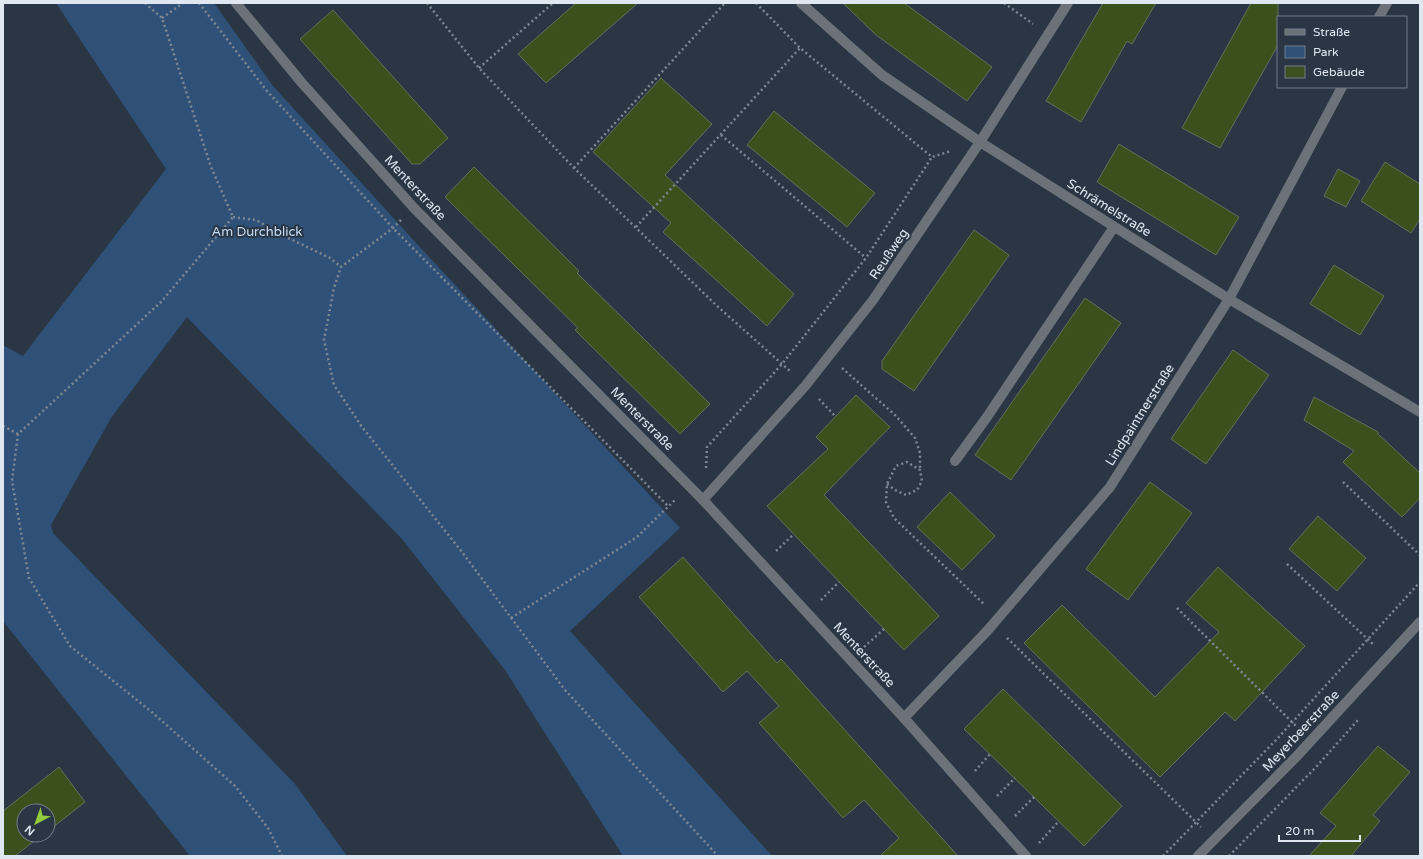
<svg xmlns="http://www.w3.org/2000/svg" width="1423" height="859" font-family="'Varela Round',sans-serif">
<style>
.green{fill:#2f5178}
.building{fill:#3b511d;stroke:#656e5c}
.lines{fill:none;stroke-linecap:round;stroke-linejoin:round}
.path{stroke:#7e8893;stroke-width:2.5;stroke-dasharray:2 3;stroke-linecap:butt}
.minor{stroke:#6c7279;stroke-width:10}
.labels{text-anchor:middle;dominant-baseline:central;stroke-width:4;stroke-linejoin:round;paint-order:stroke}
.street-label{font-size:13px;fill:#dfe7f0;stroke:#2a3644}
.park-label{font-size:13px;fill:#c6ddf8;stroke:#2a3644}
</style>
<rect width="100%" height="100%" fill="#2a3644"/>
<path class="green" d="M 56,3 L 214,3 L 273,86 L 418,245 L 680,528 L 570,631 L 772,856 L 623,856 L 505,670 L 402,539 L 187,317 L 111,418 L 51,525 L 53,533 L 295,784 L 347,856 L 190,856 L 3,621 L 3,345 L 23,356 L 166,169 Z"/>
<g class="building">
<path d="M 576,3 L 638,3 L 546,83 L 518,54 Z"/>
<path d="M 843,3 L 904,3 L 992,67 L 967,101 L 876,35 Z"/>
<path d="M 1103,3 L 1156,3 L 1132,44 L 1127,41 L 1081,122 L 1046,101 Z"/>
<path d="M 1251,3 L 1278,3 L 1278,45 L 1220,148 L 1182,128 Z"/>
<path d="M 333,10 L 448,138 L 420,164 L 412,164 L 300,39 Z"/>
<path d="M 661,78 L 712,124 L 665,175 L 794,294 L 767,326 L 663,232 L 671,223 L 593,152 Z"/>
<path d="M 774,111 L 875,193 L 847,227 L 747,145 Z"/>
<path d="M 1119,144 L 1239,217 L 1216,255 L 1097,182 Z"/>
<path d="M 1385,162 L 1420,184 L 1420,219 L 1411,233 L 1361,201 Z"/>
<path d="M 474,167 L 562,254 L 579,271 L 577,273 L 710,404 L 680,434 L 575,330 L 578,328 L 445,197 Z"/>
<path d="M 1338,169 L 1360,181 L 1346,207 L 1324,196 Z"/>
<path d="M 974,230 L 1009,255 L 914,391 L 882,369 L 882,361 Z"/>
<path d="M 1334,265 L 1384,296 L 1360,335 L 1310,304 Z"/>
<path d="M 1085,298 L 1121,323 L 1011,480 L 975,455 Z"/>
<path d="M 1233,350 L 1269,375 L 1206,464 L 1171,439 Z"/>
<path d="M 856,395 L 890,427 L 824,495 L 939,616 L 904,650 L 767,506 L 828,449 L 816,437 Z"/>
<path d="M 1314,397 L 1378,432 L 1378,434 L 1420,473 L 1420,498 L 1402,517 L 1343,462 L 1354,451 L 1304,420 Z"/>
<path d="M 1150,482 L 1192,513 L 1128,600 L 1086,569 Z"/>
<path d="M 950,492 L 995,536 L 962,570 L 917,527 Z"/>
<path d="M 1318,516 L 1366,558 L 1337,591 L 1289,549 Z"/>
<path d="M 683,557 L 777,663 L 781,659 L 958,856 L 880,856 L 899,838 L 864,800 L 843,818 L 759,723 L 779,706 L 747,671 L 723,692 L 639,597 Z"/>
<path d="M 1218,567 L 1305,646 L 1235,721 L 1225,712 L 1160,777 L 1024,643 L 1062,605 L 1155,697 L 1219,632 L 1186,603 Z"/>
<path d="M 1003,689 L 1122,806 L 1084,846 L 964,729 Z"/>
<path d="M 1378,746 L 1410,772 L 1373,815 L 1380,821 L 1351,856 L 1309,856 L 1336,826 L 1320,813 Z"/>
<path d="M 59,767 L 85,802 L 48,831 L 48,811 L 24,811 L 24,835 L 42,835 L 15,856 L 3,856 L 3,811 Z"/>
</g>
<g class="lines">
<g class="path">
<path d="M 145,3 L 162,18 L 211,167 L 233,217 L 161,302 L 18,434 L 12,481 L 29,578 L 70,646 L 153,713 L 235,786 L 268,828 L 282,856"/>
<path d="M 199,3 L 267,91 L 393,228 L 668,506"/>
<path d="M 427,3 L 479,68 L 574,168 L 716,305 L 791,372"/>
<path d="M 756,3 L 800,48 L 932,157 L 951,151"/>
<path d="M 1004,3 L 1033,24"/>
<path d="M 162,18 L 183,3"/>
<path d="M 479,68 L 553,3"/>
<path d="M 721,135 L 866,258"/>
<path d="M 574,168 L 725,3"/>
<path d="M 233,217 L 256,220 L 282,235 L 330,258 L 341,267"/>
<path d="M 401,220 L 393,228 L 341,267 L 334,288 L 324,340 L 334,385 L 362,427 L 462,552 L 565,690 L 718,856"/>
<path d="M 636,227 L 800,48"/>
<path d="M 842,368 L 896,416 L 915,438 L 920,453 L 920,470"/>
<path d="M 819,399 L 836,417"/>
<path d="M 3,426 L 18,434"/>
<path d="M 706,468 L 707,447 L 782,364 L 866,258 L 932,157"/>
<path d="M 1343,482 L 1420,555"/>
<path d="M 887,484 L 895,490 L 906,495 L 917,490 L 922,481 L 920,470 L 907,462 L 896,466 L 887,484 L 886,502 L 894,518 L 985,605"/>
<path d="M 776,551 L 794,534"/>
<path d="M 1287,564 L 1374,645"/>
<path d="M 821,600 L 839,582"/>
<path d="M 1177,608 L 1298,728"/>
<path d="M 511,618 L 637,537 L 676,499"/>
<path d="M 1007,638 L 1201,827"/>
<path d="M 864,647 L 884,629"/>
<path d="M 975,771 L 990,754"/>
<path d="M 997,796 L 1015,778"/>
<path d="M 1015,816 L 1034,797"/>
<path d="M 1039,843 L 1059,821"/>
<path d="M 1163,856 L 1277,739 L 1420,582"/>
<path d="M 1229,856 L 1317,766 L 1358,720"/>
</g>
<g class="minor">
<path d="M 236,3 L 302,83 L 414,208 L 703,500 L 904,718 L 1026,856"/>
<path d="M 801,3 L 882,75 L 980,142 L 1229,299 L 1420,412"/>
<path d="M 1379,17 L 1387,3"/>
<path d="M 955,461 L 987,417 L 1114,227"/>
<path d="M 703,500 L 806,385 L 873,300 L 980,142 L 1068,3"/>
<path d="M 904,718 L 988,630 L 1110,487 L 1229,299 L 1342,87"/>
<path d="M 1198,856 L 1296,757 L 1420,622"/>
</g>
</g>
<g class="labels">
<g class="street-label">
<text transform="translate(415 188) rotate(47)">Menterstraße</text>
<text transform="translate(1109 208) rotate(32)">Schrämelstraße</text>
<text transform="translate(889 254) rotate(-56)">Reußweg</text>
<text transform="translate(1140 415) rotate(-58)">Lindpaintnerstraße</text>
<text transform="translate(642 419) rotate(45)">Menterstraße</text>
<text transform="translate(864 655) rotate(47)">Menterstraße</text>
<text transform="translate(1301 731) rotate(-47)">Meyerbeerstraße</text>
</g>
<g class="park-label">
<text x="257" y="232">Am Durchblick</text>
</g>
</g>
<rect width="1423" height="859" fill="none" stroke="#dfe7f0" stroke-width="8"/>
<rect x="1277" y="16" width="130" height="72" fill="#2a3644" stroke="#727d89"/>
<rect x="1285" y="29" width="20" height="6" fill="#6c7279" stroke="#727d89"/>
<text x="1313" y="36" font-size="12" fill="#dfe7f0">Straße</text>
<rect x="1285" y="46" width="20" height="12" fill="#2f5178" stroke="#727d89"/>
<text x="1313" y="56" font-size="12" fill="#dfe7f0">Park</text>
<rect x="1285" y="66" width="20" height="12" fill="#3b511d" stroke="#727d89"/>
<text x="1313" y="76" font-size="12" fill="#dfe7f0">Gebäude</text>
<g transform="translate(36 823) rotate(221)"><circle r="19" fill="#2a3644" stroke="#727d89"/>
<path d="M0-3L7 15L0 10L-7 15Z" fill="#93cc3d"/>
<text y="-6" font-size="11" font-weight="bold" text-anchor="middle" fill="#dfe7f0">N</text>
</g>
<path d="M1279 835v6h81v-6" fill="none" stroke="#dfe7f0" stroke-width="2"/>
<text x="1285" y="835" font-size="12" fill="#dfe7f0" stroke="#2a3644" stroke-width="3" paint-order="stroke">20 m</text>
</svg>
